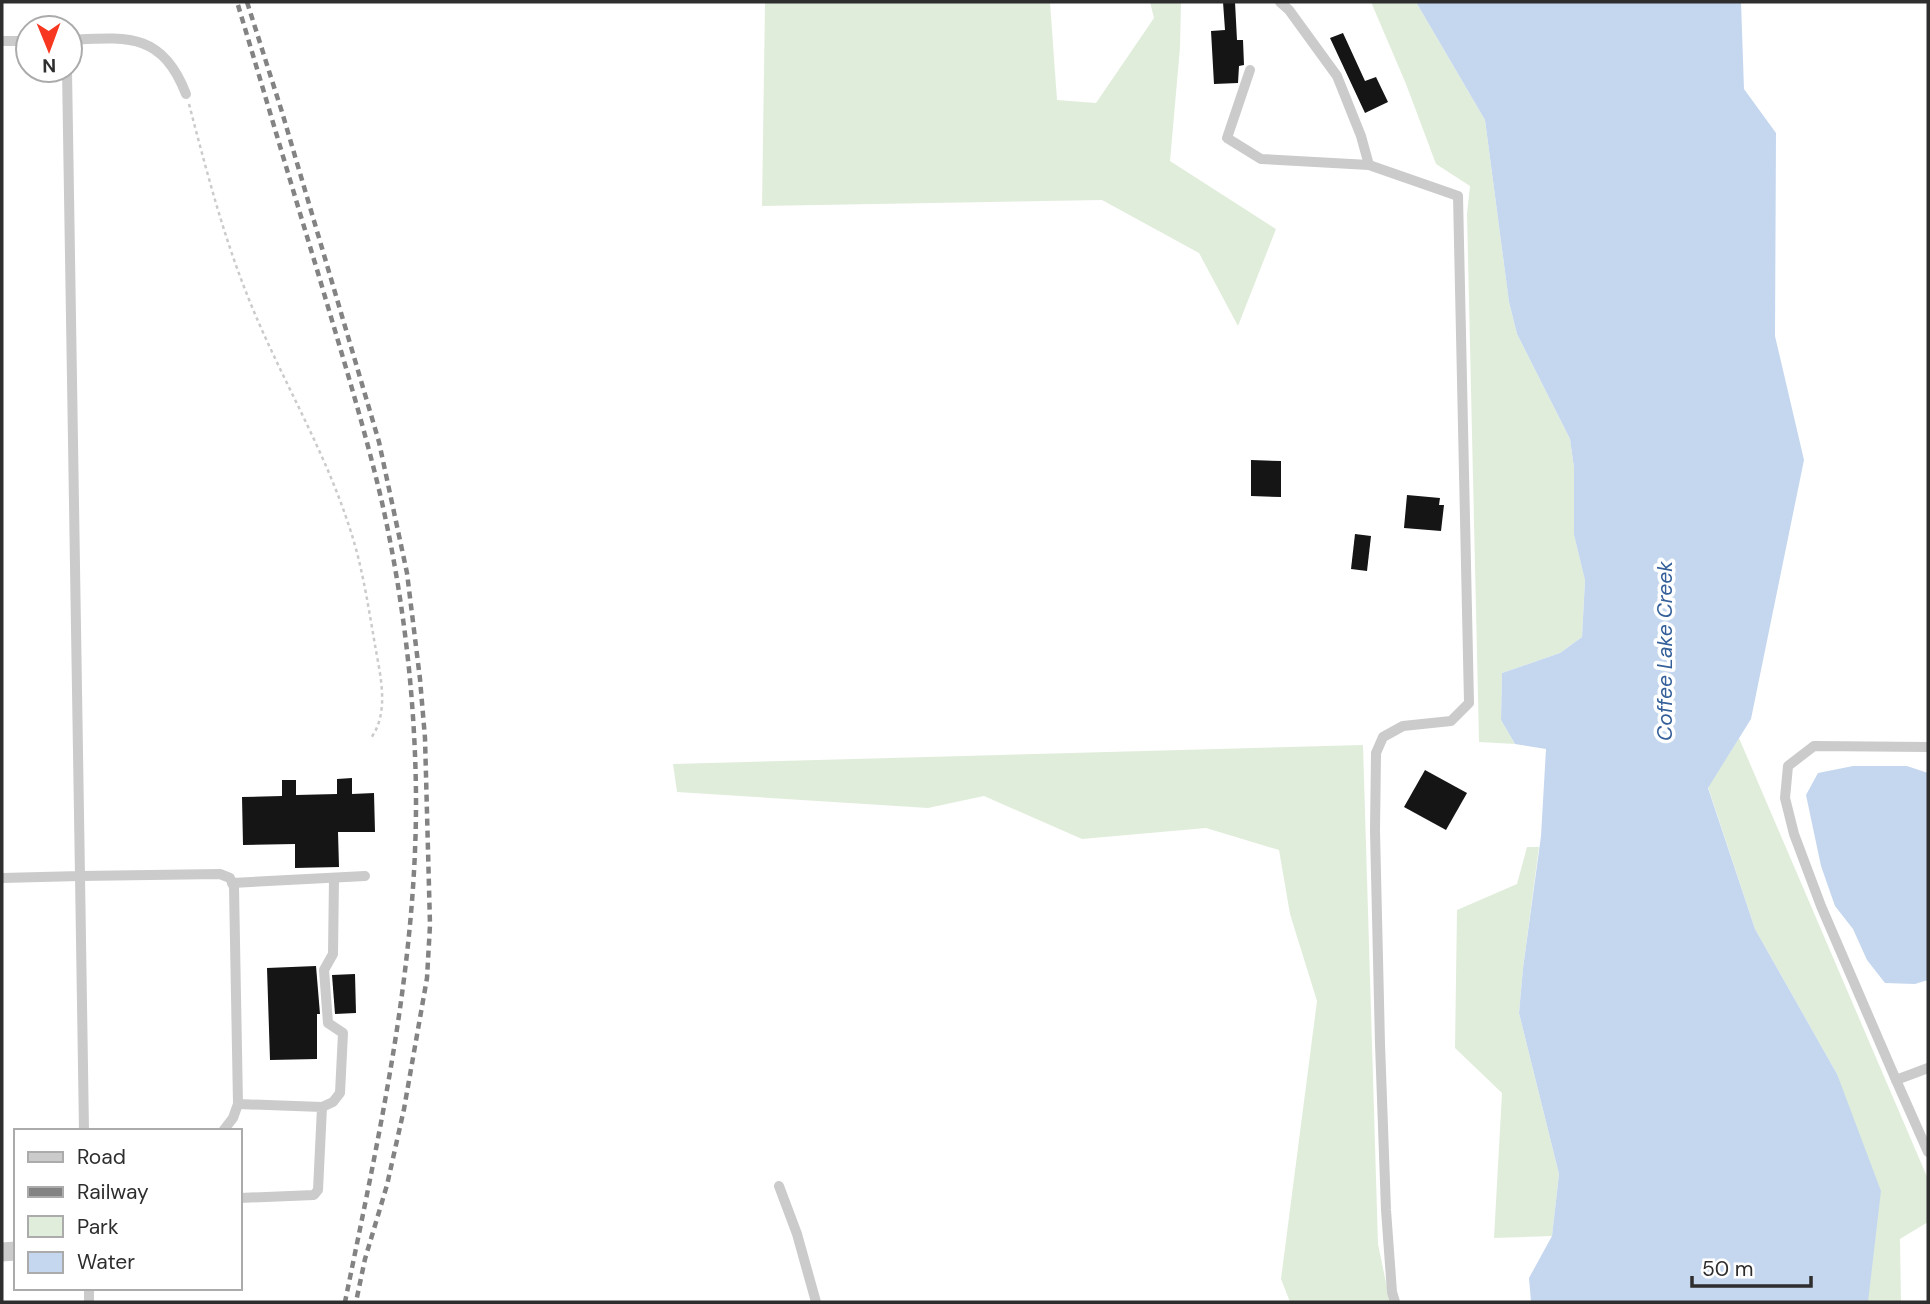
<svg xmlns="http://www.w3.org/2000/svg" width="1930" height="1304" font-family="'DM Sans',sans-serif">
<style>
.green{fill:#e1eddb}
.water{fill:#c5d7ef}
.building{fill:#151515}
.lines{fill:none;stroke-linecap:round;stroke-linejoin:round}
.path{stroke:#cbcbcb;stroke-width:2.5;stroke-dasharray:3.5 3.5;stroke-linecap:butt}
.lane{stroke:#cbcbcb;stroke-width:10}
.street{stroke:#cbcbcb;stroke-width:19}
.rail{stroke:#838383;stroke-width:4.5;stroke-dasharray:7 5;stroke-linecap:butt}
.labels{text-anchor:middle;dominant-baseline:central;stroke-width:7;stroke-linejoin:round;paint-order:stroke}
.water-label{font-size:21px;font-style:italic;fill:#345f99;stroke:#fff}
</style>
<rect width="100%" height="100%" fill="#fff"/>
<g class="green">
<path d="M 765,2 L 1050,2 L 1057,100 L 1096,103 L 1154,18 L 1150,2 L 1181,2 L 1180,48 L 1170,161 L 1276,229 L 1238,326 L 1199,253 L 1102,200 L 762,206 Z"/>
<path d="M 1371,2 L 1416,2 L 1485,120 L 1509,302 L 1517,334 L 1570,439 L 1574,468 L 1574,535 L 1585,579 L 1582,637 L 1560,653 L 1502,673 L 1501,720 L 1515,744 L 1479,742 L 1467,214 L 1470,186 L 1436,164 L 1406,84 Z"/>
<path d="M 1739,738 L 1928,1179 L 1928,1222 L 1900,1239 L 1901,1302 L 1868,1302 L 1837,1074 L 1755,929 L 1708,787 Z"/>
<path d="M 1363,745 L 1378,1244 L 1390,1302 L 1290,1302 L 1281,1279 L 1317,1001 L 1290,914 L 1279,850 L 1206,828 L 1082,839 L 984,796 L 928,808 L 677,792 L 673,764 Z"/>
<path d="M 1527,847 L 1539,847 L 1523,968 L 1519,1013 L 1559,1174 L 1552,1236 L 1494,1238 L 1502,1093 L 1455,1048 L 1457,910 L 1517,884 Z"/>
</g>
<g class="water">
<path d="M 1416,2 L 1741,2 L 1744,89 L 1776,133 L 1775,336 L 1804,460 L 1751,719 L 1708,788 L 1755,929 L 1837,1074 L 1881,1191 L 1868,1302 L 1531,1302 L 1529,1278 L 1552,1236 L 1559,1174 L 1519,1013 L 1523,968 L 1541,836 L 1546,749 L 1515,744 L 1501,720 L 1502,673 L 1560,653 L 1582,637 L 1585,580 L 1574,535 L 1574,468 L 1570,439 L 1517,334 L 1509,302 L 1485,120 Z"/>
<path d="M 1853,766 L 1907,766 L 1928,773 L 1928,980 L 1915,984 L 1885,983 L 1867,960 L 1853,929 L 1835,906 L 1821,866 L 1806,795 L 1818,773 Z"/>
</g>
<g class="building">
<path d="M 1223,2 L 1235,2 L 1237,40 L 1243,40 L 1244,65 L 1239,66 L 1238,83 L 1214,84 L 1211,31 L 1225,30 Z"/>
<path d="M 1343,33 L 1365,81 L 1376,77 L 1388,102 L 1365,113 L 1330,38 Z"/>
<path d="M 1251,460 L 1281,461 L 1281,497 L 1251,496 Z"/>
<path d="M 1407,495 L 1440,498 L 1439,505 L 1444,505 L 1441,531 L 1404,528 Z"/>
<path d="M 1355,534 L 1371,536 L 1367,571 L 1351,569 Z"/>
<path d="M 1425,770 L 1467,793 L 1446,830 L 1404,807 Z"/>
<path d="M 352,778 L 352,794 L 374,793 L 375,832 L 338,832 L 339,867 L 295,868 L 295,844 L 243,845 L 242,797 L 282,796 L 282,780 L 296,780 L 296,795 L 337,794 L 337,779 Z"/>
<path d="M 316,966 L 320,1014 L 317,1014 L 317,1059 L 270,1060 L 267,968 Z"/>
<path d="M 355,974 L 356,1013 L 335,1014 L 332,975 Z"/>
</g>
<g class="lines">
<path class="path" d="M 189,104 C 206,169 223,235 248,297 C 279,375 323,446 349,526 C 362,564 368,605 375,645 C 380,674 390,712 371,738"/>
<g class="lane">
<path d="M 1280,2 L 1289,10 L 1337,76 L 1361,136 L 1369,165"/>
<path d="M 70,40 C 127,37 162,32 186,94"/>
<path d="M 2,41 L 28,41"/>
<path d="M 1250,70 L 1227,138 L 1261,159 L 1369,165 L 1458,196 L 1469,703 L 1451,721 L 1403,726 L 1383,737 L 1376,753 L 1375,831 L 1380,1044 L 1386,1210 L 1392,1292 L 1395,1302"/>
<path d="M 1928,747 L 1814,746 L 1788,766 L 1785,798 L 1794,834 L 1821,906 L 1896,1080 L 1928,1068"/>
<path d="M 2,878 L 80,876 L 67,70"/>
<path d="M 232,883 L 365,876"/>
<path d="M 1896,1080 L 1928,1152"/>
<path d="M 238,1104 L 322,1107 L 318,1190 L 314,1195 L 240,1198"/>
<path d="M 322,1107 L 333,1102 L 340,1093 L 343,1033 L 328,1023 L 324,970 L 333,954 L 334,878"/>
<path d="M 84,1131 L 80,876 L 220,874 L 230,878 L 234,887 L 238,1104 L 233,1118 L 223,1131"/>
<path d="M 779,1186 L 797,1234 L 816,1302"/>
<path d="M 89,1288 L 89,1302"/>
</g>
<path class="street" d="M 2,1252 L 16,1251"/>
<g class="rail">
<path d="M 247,2 L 282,112 L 379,442 L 407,573 L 420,679 L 425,738 L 430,925 L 427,978 L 404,1109 L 387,1185 L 365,1259 L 356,1302"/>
<path d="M 238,5 C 265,95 291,184 318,273 C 340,348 363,422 381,498 C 403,595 415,695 416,795 C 417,967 379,1135 345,1302"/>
</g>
</g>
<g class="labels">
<g class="water-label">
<text transform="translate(1665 651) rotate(-90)">Coffee Lake Creek</text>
</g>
</g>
<rect width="1930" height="1304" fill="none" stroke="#2e2e2e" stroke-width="7"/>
<rect x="14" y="1129" width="228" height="161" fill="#ffffff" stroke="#ababab" stroke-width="2"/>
<rect x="28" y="1152" width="35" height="10" fill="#cbcbcb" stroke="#ababab" stroke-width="2"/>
<text x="77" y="1164" font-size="21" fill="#2e2e2e">Road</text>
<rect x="28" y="1187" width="35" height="10" fill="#838383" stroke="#ababab" stroke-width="2"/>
<text x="77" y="1199" font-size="21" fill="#2e2e2e">Railway</text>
<rect x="28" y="1216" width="35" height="21" fill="#e1eddb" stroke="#ababab" stroke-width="2"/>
<text x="77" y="1234" font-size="21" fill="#2e2e2e">Park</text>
<rect x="28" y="1252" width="35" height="21" fill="#c5d7ef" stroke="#ababab" stroke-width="2"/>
<text x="77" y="1269" font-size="21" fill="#2e2e2e">Water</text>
<g transform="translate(49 49) rotate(179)"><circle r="33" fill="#ffffff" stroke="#ababab" stroke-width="2"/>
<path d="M0-5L12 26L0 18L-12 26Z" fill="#f7371f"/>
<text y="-10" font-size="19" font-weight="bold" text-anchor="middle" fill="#2e2e2e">N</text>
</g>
<path d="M1692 1276v10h119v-10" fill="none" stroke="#2e2e2e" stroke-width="3.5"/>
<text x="1702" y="1276" font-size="21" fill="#2e2e2e" stroke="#ffffff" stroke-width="5" paint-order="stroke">50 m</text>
</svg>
